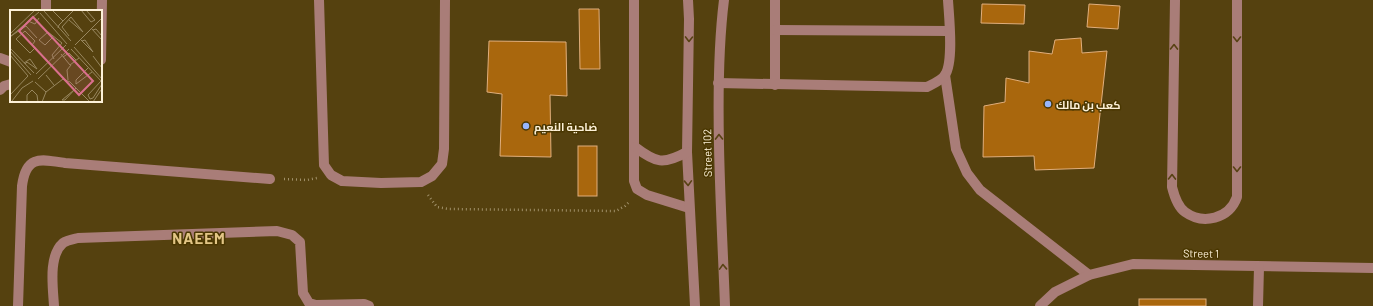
<svg xmlns="http://www.w3.org/2000/svg" width="1373" height="306" font-family="Barlow,Cairo,sans-serif">
<style>
.building{fill:#a9670d;stroke:#e0ae7c}
.lines{fill:none;stroke-linecap:round;stroke-linejoin:round}
.path{stroke:#a09069;stroke-width:2.5;stroke-dasharray:1 3;stroke-linecap:butt}
.minor{stroke:#a97d78;stroke-width:10}
.oneway{stroke:#584213}
.poi-dot{fill:#97b6fd;stroke:#4a3701;stroke-width:1.5}
.labels{text-anchor:middle;dominant-baseline:central;stroke-width:3;stroke-linejoin:round;paint-order:stroke}
.poi-label{font-size:11px;font-weight:bold;fill:#fdf1d8;stroke:#4a3701;text-anchor:start}
.street-label{font-size:11px;fill:#fdf1d8;stroke:#4a3701}
.district-label{font-size:15px;font-weight:bold;letter-spacing:1px;fill:#e2c585;stroke:#4a3701}
.inset-road{fill:none;stroke:#98875f;stroke-width:1}
.view{fill:#da6f8d;fill-opacity:0.15;stroke:#da6f8d;stroke-width:2}
.inset-edge{fill:none;stroke:#fdf1d8;stroke-width:2}
</style>
<rect width="100%" height="100%" fill="#55410f"/>
<g class="building">
<path d="M 982,4 L 1025,5 L 1024,24 L 981,23 Z"/>
<path d="M 1089,4 L 1120,6 L 1118,29 L 1087,27 Z"/>
<path d="M 579,9 L 599,9 L 600,69 L 580,69 Z"/>
<path d="M 1081,38 L 1082,53 L 1107,51 L 1094,168 L 1035,170 L 1034,156 L 983,157 L 984,106 L 1005,102 L 1006,78 L 1029,83 L 1029,51 L 1052,54 L 1055,40 Z"/>
<path d="M 489,41 L 566,42 L 567,96 L 550,95 L 551,157 L 500,156 L 502,94 L 487,92 Z"/>
<rect x="578" y="146" width="19" height="50"/>
<rect x="1139" y="299" width="67" height="7"/>
</g>
<g class="lines">
<g class="path">
<path d="M 284,179 L 307,180 L 317,178"/>
<path d="M 428,195 L 437,207 L 449,209 L 616,211 L 625,206 L 630,201"/>
</g>
<g class="minor">
<path d="M 46,0 L 46,11"/>
<path d="M 319,0 L 324,165 L 331,175 L 342,181 L 381,183 L 421,182 L 432,176 L 442,164 L 444,149 L 445,0"/>
<path d="M 634,0 L 634,181 L 637,189 L 647,195 L 689,208"/>
<path d="M 688,0 L 689,19 L 687,152 L 695,306"/>
<path d="M 724,0 C 718,48 718,97 719,145 C 720,199 723,252 725,306"/>
<path d="M 775,0 L 775,85"/>
<path d="M 1175,0 L 1172,187 C 1174,195 1178,207 1185,212 C 1203,225 1229,219 1237,197 L 1237,0"/>
<path d="M 775,30 L 949,31"/>
<path d="M 0,58 L 11,62"/>
<path d="M 101,60 L 102,0"/>
<path d="M 945,75 L 956,149 L 967,173 L 980,190 L 1089,275"/>
<path d="M 718,83 L 927,87 C 933,84 942,80 945,75 C 954,62 949,17 948,0"/>
<path d="M 0,90 L 4,86 L 11,84"/>
<path d="M 635,147 C 656,163 663,165 687,152"/>
<path d="M 18,306 L 22,186 C 26,155 40,159 65,163 L 270,179"/>
<path d="M 54,306 C 53,288 48,256 63,243 C 67,240 74,239 78,238 L 277,231 L 292,235 L 300,242 L 303,293 L 309,303 L 316,305 L 364,304 L 369,306"/>
<path d="M 1040,306 L 1055,292 L 1089,275 L 1133,264 L 1373,268"/>
<path d="M 1258,306 L 1259,267"/>
</g>
</g>
<defs><path id="oneway-chevron" d="M-2-3.5L2.5 0L-2 3.5" fill="none" stroke-width="1.6" stroke-linecap="round" stroke-linejoin="round"/></defs>
<g class="oneway">
<use href="#oneway-chevron" transform="translate(689 39) rotate(91)"/>
<use href="#oneway-chevron" transform="translate(1237 39) rotate(90)"/>
<use href="#oneway-chevron" transform="translate(1174 47) rotate(-89)"/>
<use href="#oneway-chevron" transform="translate(719 137) rotate(-91)"/>
<use href="#oneway-chevron" transform="translate(1237 169) rotate(90)"/>
<use href="#oneway-chevron" transform="translate(1172 177) rotate(-89)"/>
<use href="#oneway-chevron" transform="translate(688 183) rotate(88)"/>
<use href="#oneway-chevron" transform="translate(723 267) rotate(-92)"/>
</g>
<g class="poi-dot">
<circle cx="1048" cy="104" r="4"/>
<circle cx="526" cy="126" r="4"/>
</g>
<g class="labels">
<g class="poi-label">
<text x="1056" y="104">كعب بن مالك</text>
<text x="534" y="126">ضاحية النعيم</text>
</g>
<g class="street-label">
<text transform="translate(707 153) rotate(-91)">Street 102</text>
<text transform="translate(1201 253) rotate(1)">Street 1</text>
</g>
<g class="district-label">
<text x="199" y="238">NAEEM</text>
</g>
</g>
<g transform="translate(10 10)">
<rect width="92" height="92" fill="#55410f"/>
<path class="inset-road" d="M 42,0 L 53,11M 71,0 L 81,12 L 85,10M 76,0 L 85,10M 34,1 L 61,31M 30,3 L 57,34M 61,7 L 73,22M 59,10 L 73,22M 18,11 L 25,14 L 29,8M 48,18 L 49,15 L 64,0M 81,18 L 92,30M 83,20 L 86,19 L 92,26M 15,21 L 25,31 L 22,35 L 25,38 L 20,43 L 6,29 ZM 0,24 L 25,0M 1,26 L 16,16 L 27,28M 59,26 L 52,17 L 61,7M 0,27 L 29,2M 43,27 L 35,35 L 29,30 L 38,22 L 52,33 L 42,45 L 44,49M 70,29 L 83,42M 72,31 L 75,30 L 83,42M 65,35 L 92,8M 64,37 L 92,69M 0,38 L 24,63M 61,39 L 92,72M 0,41 L 21,65M 51,44 L 60,55 L 69,48M 0,45 L 18,66 L 0,85M 83,46 L 92,58M 53,47 L 59,43 L 66,50M 14,53 L 20,49 L 27,59 L 17,52 L 15,54M 78,58 L 66,70 L 66,74 L 82,62M 26,64 L 56,35M 36,65 L 44,75M 28,69 L 59,39M 58,70 L 57,60 L 61,55M 91,71 L 78,85 L 80,89 L 83,88 L 92,74M 25,72 L 36,82M 52,90 L 55,90 L 66,78M 52,90 L 64,80M 2,91 L 12,78 L 23,71M 17,92 L 17,85 L 22,80 L 27,85 L 28,92M 32,92 L 36,82 L 53,69 L 60,72 L 80,92M 83,92 L 91,80"/>
<path class="view" d="M 23,7 L 83,71 L 69,85 L 9,21 Z"/>
<rect width="92" height="92" class="inset-edge"/>
</g>
</svg>
